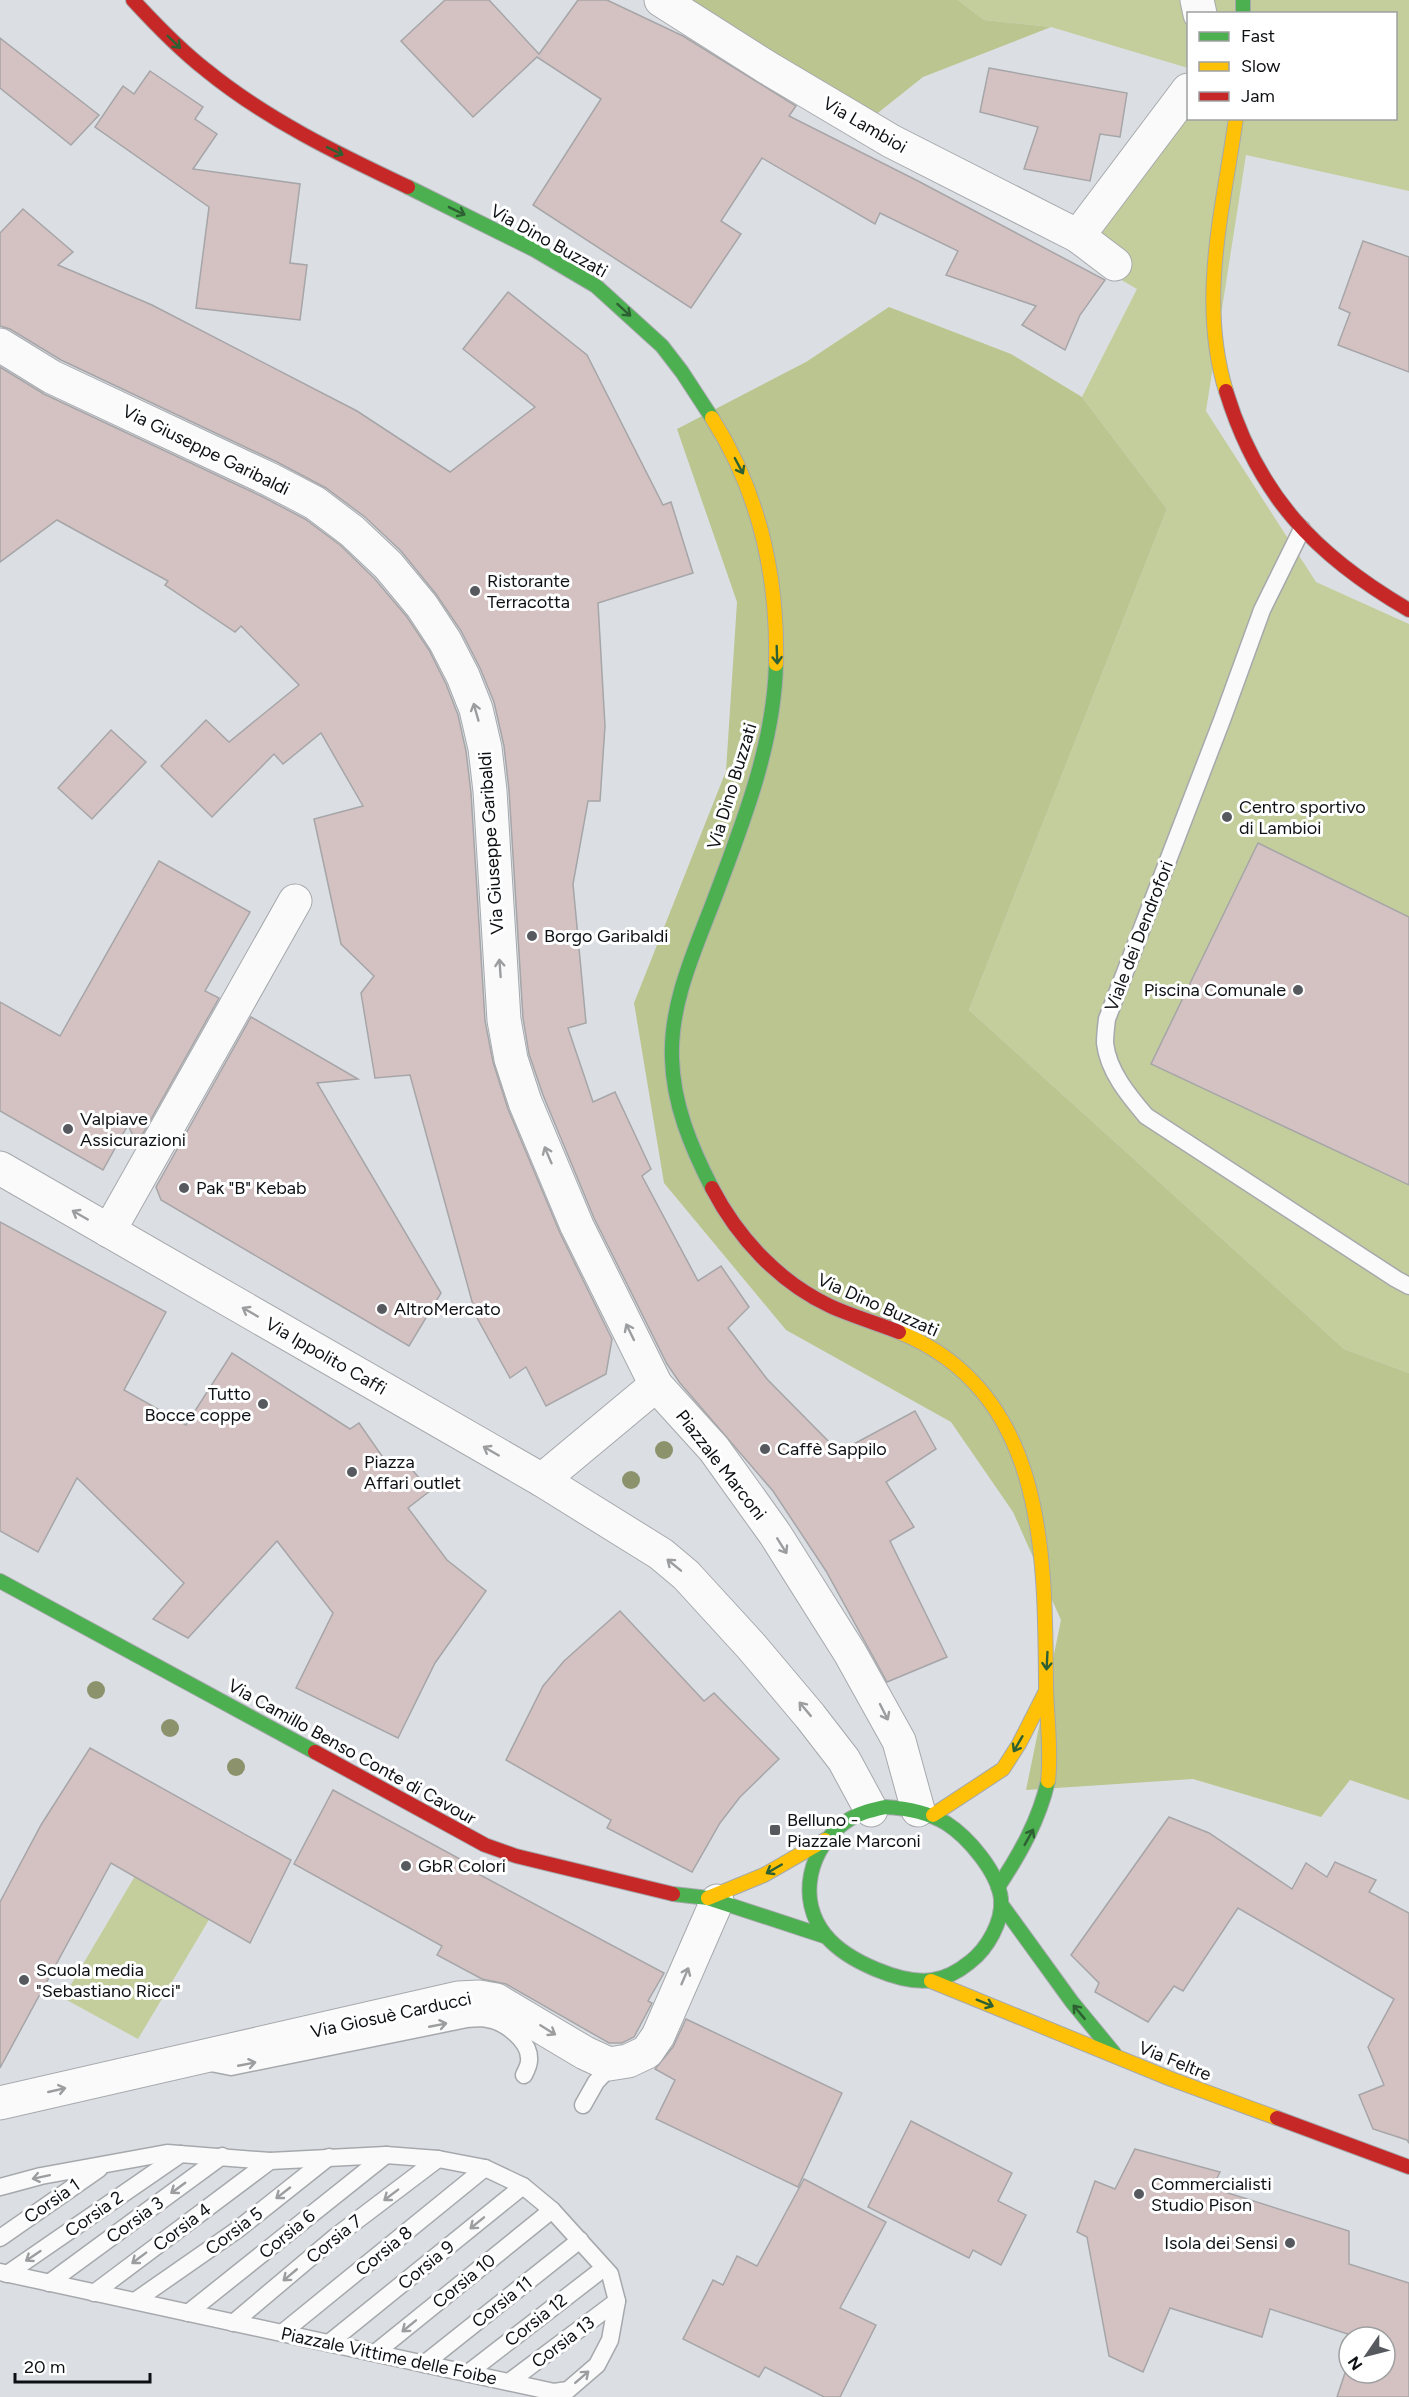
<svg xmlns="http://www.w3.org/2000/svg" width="1409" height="2397" font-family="Figtree,sans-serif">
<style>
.green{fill:#c4ce9c}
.forest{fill:#bbc590}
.building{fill:#d4c2c3;stroke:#a6a5a7;stroke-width:1.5}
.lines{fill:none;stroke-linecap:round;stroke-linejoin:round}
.lane-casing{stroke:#a6a9ac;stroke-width:19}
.street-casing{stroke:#a6a9ac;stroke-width:35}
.fast-casing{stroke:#a6a9ac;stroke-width:16}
.slow-casing{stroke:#a6a9ac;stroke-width:16}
.jam-casing{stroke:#a6a9ac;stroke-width:16}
.lane{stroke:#fafafb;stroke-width:16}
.street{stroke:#fafafb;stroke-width:33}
.fast{stroke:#4caf50;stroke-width:14}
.slow{stroke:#ffc107;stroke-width:14}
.jam{stroke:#c62828;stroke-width:14}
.tree{fill:#8c936c}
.oneway{stroke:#2d6032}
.oneway2{stroke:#9c9d9f}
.poi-dot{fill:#56595d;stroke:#fff;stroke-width:2}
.labels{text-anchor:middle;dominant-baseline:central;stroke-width:6;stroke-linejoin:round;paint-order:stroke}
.street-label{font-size:18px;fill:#0e1114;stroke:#fff}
.poi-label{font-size:18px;fill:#0e1114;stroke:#fff;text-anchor:start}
</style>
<rect width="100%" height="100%" fill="#dbdfe4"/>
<g class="green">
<path d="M 958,0 L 1409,0 L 1409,191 L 1246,155 L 1206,411 L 1316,582 L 1409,624 L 1409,1373 L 1344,1349 L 969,1010 L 1167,509 L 1082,397 L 1137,289 L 1076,254 L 1188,105 L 1188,118 L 1396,118 L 1396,14 L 1188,14 L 1188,68 L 1051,27 L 984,20 Z"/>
<path d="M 135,1876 L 210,1918 L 138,2039 L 63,1998 Z"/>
</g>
<g class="forest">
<path d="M 655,0 L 958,0 L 984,20 L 1051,27 L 923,77 L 859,128 Z"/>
<path d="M 889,307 L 1011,354 L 1082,397 L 1167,509 L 969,1010 L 1344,1349 L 1409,1373 L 1409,1800 L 1350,1780 L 1321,1817 L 1193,1779 L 1026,1790 L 1061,1620 L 1013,1512 L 951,1422 L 786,1330 L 664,1183 L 634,1003 L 726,771 L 737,602 L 677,429 L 806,362 Z"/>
</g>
<g class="building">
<path d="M 445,0 L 489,0 L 539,54 L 578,0 L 607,0 L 683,36 L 796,106 L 789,116 L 918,181 L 1105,280 L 1080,315 L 1065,350 L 1022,325 L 1036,306 L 946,275 L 958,251 L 880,213 L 875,224 L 762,158 L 721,221 L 741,234 L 691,308 L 533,205 L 601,99 L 537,57 L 473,117 L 401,41 Z"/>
<path d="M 0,38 L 99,115 L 71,145 L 0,88 Z"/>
<path d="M 989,68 L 1127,93 L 1120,137 L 1100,134 L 1090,181 L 1024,169 L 1038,127 L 980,112 Z"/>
<path d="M 150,71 L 203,107 L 195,119 L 217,134 L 193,169 L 300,184 L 290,263 L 307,265 L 300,320 L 196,308 L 209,207 L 95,127 L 123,86 L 134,94 Z"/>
<path d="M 23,209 L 73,252 L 58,265 L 152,305 L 357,411 L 450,472 L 535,407 L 463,349 L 508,292 L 587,355 L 663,505 L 671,502 L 693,573 L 598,603 L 605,726 L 600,801 L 588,801 L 573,884 L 586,1023 L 568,1028 L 593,1102 L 615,1092 L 651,1169 L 642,1176 L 698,1281 L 721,1266 L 749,1307 L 728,1328 L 767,1379 L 839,1452 L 915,1411 L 936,1449 L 886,1482 L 914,1527 L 890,1541 L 947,1657 L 887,1682 L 826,1571 L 773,1491 L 680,1383 L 667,1364 L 594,1218 L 543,1095 L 529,1054 L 523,1018 L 509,790 L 504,746 L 494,702 L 480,668 L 461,631 L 436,594 L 401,551 L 365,517 L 326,488 L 277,462 L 61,360 L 10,329 L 0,326 L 0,233 Z"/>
<path d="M 1363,241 L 1409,257 L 1409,372 L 1338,345 L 1350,313 L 1339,308 Z"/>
<path d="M 0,367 L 44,394 L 261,496 L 305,519 L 340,545 L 374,578 L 407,617 L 429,650 L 446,684 L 458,715 L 466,751 L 471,793 L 485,1021 L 493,1062 L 508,1109 L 560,1233 L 612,1339 L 606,1374 L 546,1406 L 526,1367 L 510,1378 L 476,1316 L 410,1075 L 375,1078 L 361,993 L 374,976 L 341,944 L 314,819 L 363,806 L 321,733 L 283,764 L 274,754 L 212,817 L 161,766 L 206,720 L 229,742 L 299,685 L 241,626 L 235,632 L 165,585 L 168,581 L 57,520 L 0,562 Z"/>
<path d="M 111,730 L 146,762 L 92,819 L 58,788 Z"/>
<path d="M 1258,843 L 1409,917 L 1409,1185 L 1151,1064 Z"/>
<path d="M 159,861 L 250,912 L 205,991 L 219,998 L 137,1144 L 128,1125 L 103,1170 L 0,1111 L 0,1002 L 60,1036 Z"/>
<path d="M 251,1017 L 358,1079 L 317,1083 L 441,1293 L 409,1346 L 161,1200 L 156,1187 Z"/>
<path d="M 0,1222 L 166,1312 L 124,1390 L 186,1425 L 232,1353 L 350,1429 L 359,1423 L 391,1469 L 404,1460 L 430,1491 L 408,1508 L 447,1560 L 486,1591 L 435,1663 L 398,1738 L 296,1688 L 333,1613 L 277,1541 L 188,1638 L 153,1619 L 184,1583 L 77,1478 L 38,1552 L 0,1531 Z"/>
<path d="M 620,1611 L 704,1701 L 714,1693 L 779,1759 L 740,1797 L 720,1823 L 692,1872 L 607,1828 L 611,1820 L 506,1760 L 543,1686 L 564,1661 Z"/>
<path d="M 90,1748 L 291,1860 L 250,1943 L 111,1863 L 0,2068 L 0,1902 L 41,1825 Z"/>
<path d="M 333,1790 L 471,1865 L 469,1869 L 664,1973 L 648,2001 L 652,2003 L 634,2037 L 622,2043 L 609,2043 L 506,1984 L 482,1979 L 437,1955 L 442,1946 L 294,1864 Z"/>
<path d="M 1169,1817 L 1209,1833 L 1292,1889 L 1306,1863 L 1327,1877 L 1335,1862 L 1376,1880 L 1369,1892 L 1409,1913 L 1409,2143 L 1407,2140 L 1373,2129 L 1359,2095 L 1384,2085 L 1368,2047 L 1394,1999 L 1238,1908 L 1183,1991 L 1174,1986 L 1148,2022 L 1095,1992 L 1099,1983 L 1071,1955 Z"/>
<path d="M 686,2019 L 842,2093 L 798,2187 L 656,2119 L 675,2080 L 655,2069 L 673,2047 Z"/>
<path d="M 911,2121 L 1012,2173 L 998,2201 L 1026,2215 L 1001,2265 L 973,2250 L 969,2258 L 868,2207 Z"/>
<path d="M 1135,2149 L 1220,2172 L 1212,2188 L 1349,2231 L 1349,2264 L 1409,2283 L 1409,2397 L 1337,2397 L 1349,2361 L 1349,2373 L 1385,2373 L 1385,2337 L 1357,2337 L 1270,2309 L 1262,2337 L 1170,2308 L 1143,2372 L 1109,2356 L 1087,2237 L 1077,2232 L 1095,2181 L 1115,2189 Z"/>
<path d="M 804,2179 L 886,2222 L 840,2308 L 876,2325 L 840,2397 L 824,2397 L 765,2367 L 759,2377 L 683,2339 L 713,2280 L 723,2285 L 737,2256 L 757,2266 Z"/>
</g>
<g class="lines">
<g class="lane-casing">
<g id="lane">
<path d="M 1302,529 L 1262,610 L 1222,720 L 1107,1019 C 1106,1027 1105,1035 1105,1043 C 1108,1071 1129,1096 1146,1116 L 1396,1279 L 1409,1286"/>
<path d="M 211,2063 L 231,2067 L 467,2019 C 473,2019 481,2017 487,2019 C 504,2021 531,2041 529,2061 C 529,2065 526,2071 524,2075"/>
<path d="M 583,2105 L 596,2082 L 614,2063"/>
<path d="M 0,2187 L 41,2176 L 167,2153 L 270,2161 L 386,2155 L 438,2159 L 485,2168 L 523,2186 L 552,2210 L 610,2274 L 617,2301 L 610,2340 L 597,2365 L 568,2390 L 554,2392 L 0,2272"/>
<path d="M 0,2238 L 99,2169"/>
<path d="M 7,2274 L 181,2154"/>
<path d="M 49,2283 L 222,2156"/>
<path d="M 94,2293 L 270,2161"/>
<path d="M 135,2301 L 237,2230 L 329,2157"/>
<path d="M 188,2313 L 386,2155"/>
<path d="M 233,2323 L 335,2237 L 438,2159"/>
<path d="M 282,2333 L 485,2168"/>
<path d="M 329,2343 L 523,2186"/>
<path d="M 375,2353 L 552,2210"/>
<path d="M 424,2364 L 580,2240"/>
<path d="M 468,2373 L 604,2268"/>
<path d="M 509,2382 L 617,2301"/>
</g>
</g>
<g class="street-casing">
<g id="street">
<path d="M 661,0 L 768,68 L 891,141 L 1078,236 L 1115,264"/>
<path d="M 1197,0 L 1200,14"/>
<path d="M 1078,236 L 1188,90"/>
<path d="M 0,345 L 52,377 L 269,479 L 315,503 L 352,531 L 388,565 L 422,606 L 445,641 L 463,676 L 476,709 L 485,748 L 490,791 L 504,1020 L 511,1059 L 525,1102 L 577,1226 L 656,1385 L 714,1449 L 775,1534 L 850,1653 L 899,1741 L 918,1810"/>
<path d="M 0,1168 L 542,1480 L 661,1554 L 686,1575 L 751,1646 L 810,1716 L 844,1760 L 871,1810"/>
<path d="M 109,1231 L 295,901"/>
<path d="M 542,1480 L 656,1385"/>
<path d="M 0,2103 L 458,1998 L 479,1997 L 496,2000 L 585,2053 L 609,2064 L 628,2061 L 647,2052 L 658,2036 L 717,1901"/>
</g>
</g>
<g class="fast-casing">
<g id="fast">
<path d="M 1243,0 L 1243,14"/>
<path d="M 408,187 L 535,250 L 596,286 L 662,346 L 682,372 L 712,418"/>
<path d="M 712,1188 C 691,1147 673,1104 672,1058 C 670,1005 693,954 712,905 C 741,828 774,747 776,664"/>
<path d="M 0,1581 L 315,1752"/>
<path d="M 885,1807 C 906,1808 927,1812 946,1823 C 968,1837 998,1872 1001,1899 C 1003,1922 987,1949 970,1962 C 959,1971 946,1978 933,1980 C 902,1985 847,1961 826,1936 C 796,1899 809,1847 847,1821 C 858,1813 872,1810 885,1807 Z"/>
<path d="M 998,1887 C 1020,1854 1039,1820 1048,1781"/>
<path d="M 673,1894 L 708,1898 L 827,1937"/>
<path d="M 1001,1904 L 1072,2002 L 1114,2053"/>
</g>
</g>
<g class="slow-casing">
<g id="slow">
<path d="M 1226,391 C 1198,300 1223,210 1236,118"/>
<path d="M 712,418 C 759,492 778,576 776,664"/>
<path d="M 899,1332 C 1044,1391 1045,1548 1046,1681 C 1046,1715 1052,1747 1048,1781"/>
<path d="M 933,1815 L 1003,1769 L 1019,1744 L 1045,1693"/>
<path d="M 708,1898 L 764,1875 L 825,1840"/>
<path d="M 931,1981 L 1171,2079 L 1277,2118"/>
</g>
</g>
<g class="jam-casing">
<g id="jam">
<path d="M 133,0 C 156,25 179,49 206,70 C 266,119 338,154 408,187"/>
<path d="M 1226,391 C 1258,496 1316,556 1409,610"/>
<path d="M 712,1188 C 738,1238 779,1282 830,1306 C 852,1316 876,1323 899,1332"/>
<path d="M 315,1752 L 485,1845 L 516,1856 L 673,1894"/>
<path d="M 1277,2118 L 1409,2167"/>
</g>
</g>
<use href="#lane" class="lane"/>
<use href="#street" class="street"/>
<use href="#fast" class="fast"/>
<use href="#slow" class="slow"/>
<use href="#jam" class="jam"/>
</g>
<g class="tree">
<circle cx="664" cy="1450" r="9"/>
<circle cx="631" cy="1480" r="9"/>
<circle cx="96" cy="1690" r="9"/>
<circle cx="170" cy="1728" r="9"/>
<circle cx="236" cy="1767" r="9"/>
</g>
<defs><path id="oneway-shaft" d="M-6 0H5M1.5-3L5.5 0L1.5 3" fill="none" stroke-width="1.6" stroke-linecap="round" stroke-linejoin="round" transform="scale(1.5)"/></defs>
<g class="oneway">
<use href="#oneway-shaft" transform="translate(174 42) rotate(44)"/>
<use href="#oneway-shaft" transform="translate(335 151) rotate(26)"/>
<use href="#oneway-shaft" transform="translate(457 211) rotate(26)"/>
<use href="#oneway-shaft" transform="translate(624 310) rotate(42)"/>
<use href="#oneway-shaft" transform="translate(739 466) rotate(62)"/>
<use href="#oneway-shaft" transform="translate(777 655) rotate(88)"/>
<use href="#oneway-shaft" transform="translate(1047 1661) rotate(93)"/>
<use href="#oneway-shaft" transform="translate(1018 1744) rotate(120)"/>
<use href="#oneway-shaft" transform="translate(1029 1837) rotate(-61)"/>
<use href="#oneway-shaft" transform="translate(774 1869) rotate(150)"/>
<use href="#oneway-shaft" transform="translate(985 2003) rotate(22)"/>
<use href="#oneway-shaft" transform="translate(1079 2012) rotate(-130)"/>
</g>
<g class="oneway2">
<use href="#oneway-shaft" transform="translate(476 712) rotate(-106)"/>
<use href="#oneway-shaft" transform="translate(500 968) rotate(-94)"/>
<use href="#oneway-shaft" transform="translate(548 1155) rotate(-113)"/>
<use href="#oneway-shaft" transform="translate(80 1215) rotate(-150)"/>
<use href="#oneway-shaft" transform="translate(250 1312) rotate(-150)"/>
<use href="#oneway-shaft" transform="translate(630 1332) rotate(-116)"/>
<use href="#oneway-shaft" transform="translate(491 1451) rotate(-150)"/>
<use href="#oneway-shaft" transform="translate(782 1546) rotate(58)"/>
<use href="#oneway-shaft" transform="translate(674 1565) rotate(-141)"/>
<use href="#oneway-shaft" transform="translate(805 1709) rotate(-130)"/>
<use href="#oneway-shaft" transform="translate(884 1712) rotate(63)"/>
<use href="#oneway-shaft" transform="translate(685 1976) rotate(-67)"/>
<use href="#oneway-shaft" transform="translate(438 2025) rotate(-11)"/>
<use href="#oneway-shaft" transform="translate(548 2030) rotate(32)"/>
<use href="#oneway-shaft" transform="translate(247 2064) rotate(-11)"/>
<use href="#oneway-shaft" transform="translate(57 2090) rotate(-13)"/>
<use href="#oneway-shaft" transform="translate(41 2177) rotate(168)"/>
<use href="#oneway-shaft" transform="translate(178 2188) rotate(144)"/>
<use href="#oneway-shaft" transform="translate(283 2193) rotate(142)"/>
<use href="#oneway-shaft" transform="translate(391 2195) rotate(143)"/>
<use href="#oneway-shaft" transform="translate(477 2223) rotate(141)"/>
<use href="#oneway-shaft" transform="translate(33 2256) rotate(146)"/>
<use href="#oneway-shaft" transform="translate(139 2258) rotate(143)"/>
<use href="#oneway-shaft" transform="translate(290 2275) rotate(140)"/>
<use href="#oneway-shaft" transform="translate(409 2326) rotate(141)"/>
<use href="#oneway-shaft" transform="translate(582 2377) rotate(-41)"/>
</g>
<g class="poi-dot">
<circle cx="475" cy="591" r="6"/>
<circle cx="1227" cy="817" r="6"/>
<circle cx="532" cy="936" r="6"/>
<circle cx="1298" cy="990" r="6"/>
<circle cx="68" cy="1129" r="6"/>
<circle cx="184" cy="1188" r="6"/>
<circle cx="382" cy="1309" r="6"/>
<circle cx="263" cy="1404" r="6"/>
<circle cx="765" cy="1449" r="6"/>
<circle cx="352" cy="1472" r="6"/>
<rect x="769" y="1824" width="12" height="12" rx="3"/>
<circle cx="406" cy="1866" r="6"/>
<circle cx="24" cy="1980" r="6"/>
<circle cx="1139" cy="2194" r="6"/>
<circle cx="1290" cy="2243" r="6"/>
</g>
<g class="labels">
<g class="street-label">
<text transform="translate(865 125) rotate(30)">Via Lambioi</text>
<text transform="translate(549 241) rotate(29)">Via Dino Buzzati</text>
<text transform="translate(206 450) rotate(26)">Via Giuseppe Garibaldi</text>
<text transform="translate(732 786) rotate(-73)">Via Dino Buzzati</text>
<text transform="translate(491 843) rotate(-94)">Via Giuseppe Garibaldi</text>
<text transform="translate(1139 936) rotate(-69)">Viale dei Dendrofori</text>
<text transform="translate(878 1305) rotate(24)">Via Dino Buzzati</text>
<text transform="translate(326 1356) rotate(30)">Via Ippolito Caffi</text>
<text transform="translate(721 1465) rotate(52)">Piazzale Marconi</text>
<text transform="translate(352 1752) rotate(29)">Via Camillo Benso Conte di Cavour</text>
<text transform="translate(391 2015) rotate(-12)">Via Giosuè Carducci</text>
<text transform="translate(1175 2061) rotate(22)">Via Feltre</text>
<text transform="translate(52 2201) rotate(-35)">Corsia 1</text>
<text transform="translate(94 2214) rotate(-35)">Corsia 2</text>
<text transform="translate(135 2220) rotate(-36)">Corsia 3</text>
<text transform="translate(182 2227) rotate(-37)">Corsia 4</text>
<text transform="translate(234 2231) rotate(-37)">Corsia 5</text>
<text transform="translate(287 2234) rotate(-39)">Corsia 6</text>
<text transform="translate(334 2239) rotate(-39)">Corsia 7</text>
<text transform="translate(384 2251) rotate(-39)">Corsia 8</text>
<text transform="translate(426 2265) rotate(-39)">Corsia 9</text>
<text transform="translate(464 2281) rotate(-39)">Corsia 10</text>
<text transform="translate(502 2302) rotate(-38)">Corsia 11</text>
<text transform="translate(536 2320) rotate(-38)">Corsia 12</text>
<text transform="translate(563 2342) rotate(-37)">Corsia 13</text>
<text transform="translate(389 2356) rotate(12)">Piazzale Vittime delle Foibe</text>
</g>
<g class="poi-label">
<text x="487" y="581">Ristorante<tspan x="487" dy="21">Terracotta</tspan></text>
<text x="1239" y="807">Centro sportivo<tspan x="1239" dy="21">di Lambioi</tspan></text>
<text x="544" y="936">Borgo Garibaldi</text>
<text x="1286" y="990" text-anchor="end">Piscina Comunale</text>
<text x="80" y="1119">Valpiave<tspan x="80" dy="21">Assicurazioni</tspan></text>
<text x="196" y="1188">Pak "B" Kebab</text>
<text x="394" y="1309">AltroMercato</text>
<text x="251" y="1394" text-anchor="end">Tutto<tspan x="251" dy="21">Bocce coppe</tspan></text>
<text x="777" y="1449">Caffè Sappilo</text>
<text x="364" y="1462">Piazza<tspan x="364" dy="21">Affari outlet</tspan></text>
<text x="787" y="1820">Belluno -<tspan x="787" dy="21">Piazzale Marconi</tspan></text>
<text x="418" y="1866">GbR Colori</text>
<text x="36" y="1970">Scuola media<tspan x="36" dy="21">"Sebastiano Ricci"</tspan></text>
<text x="1151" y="2184">Commercialisti<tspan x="1151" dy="21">Studio Pison</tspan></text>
<text x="1278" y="2243" text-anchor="end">Isola dei Sensi</text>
</g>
</g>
<rect x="1187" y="12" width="210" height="108" fill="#ffffff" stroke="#9fa0a1" stroke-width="1.5"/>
<rect x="1199" y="32" width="30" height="9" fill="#4caf50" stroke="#9fa0a1" stroke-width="1.5"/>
<text x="1241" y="42" font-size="18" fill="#0e1114">Fast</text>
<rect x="1199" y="62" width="30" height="9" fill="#ffc107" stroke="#9fa0a1" stroke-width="1.5"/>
<text x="1241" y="72" font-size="18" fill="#0e1114">Slow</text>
<rect x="1199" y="92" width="30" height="9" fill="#c62828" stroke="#9fa0a1" stroke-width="1.5"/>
<text x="1241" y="102" font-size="18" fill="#0e1114">Jam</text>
<g transform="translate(1367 2355) rotate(235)"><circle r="28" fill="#ffffff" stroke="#9fa0a1" stroke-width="1.5"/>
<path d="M0-4.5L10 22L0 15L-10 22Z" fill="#56595d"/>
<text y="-9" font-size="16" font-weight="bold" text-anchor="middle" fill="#0e1114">N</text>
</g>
<path d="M15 2373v9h135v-9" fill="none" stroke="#0e1114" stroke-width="3"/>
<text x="24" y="2373" font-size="18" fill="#0e1114" stroke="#ffffff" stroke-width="4.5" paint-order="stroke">20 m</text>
</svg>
